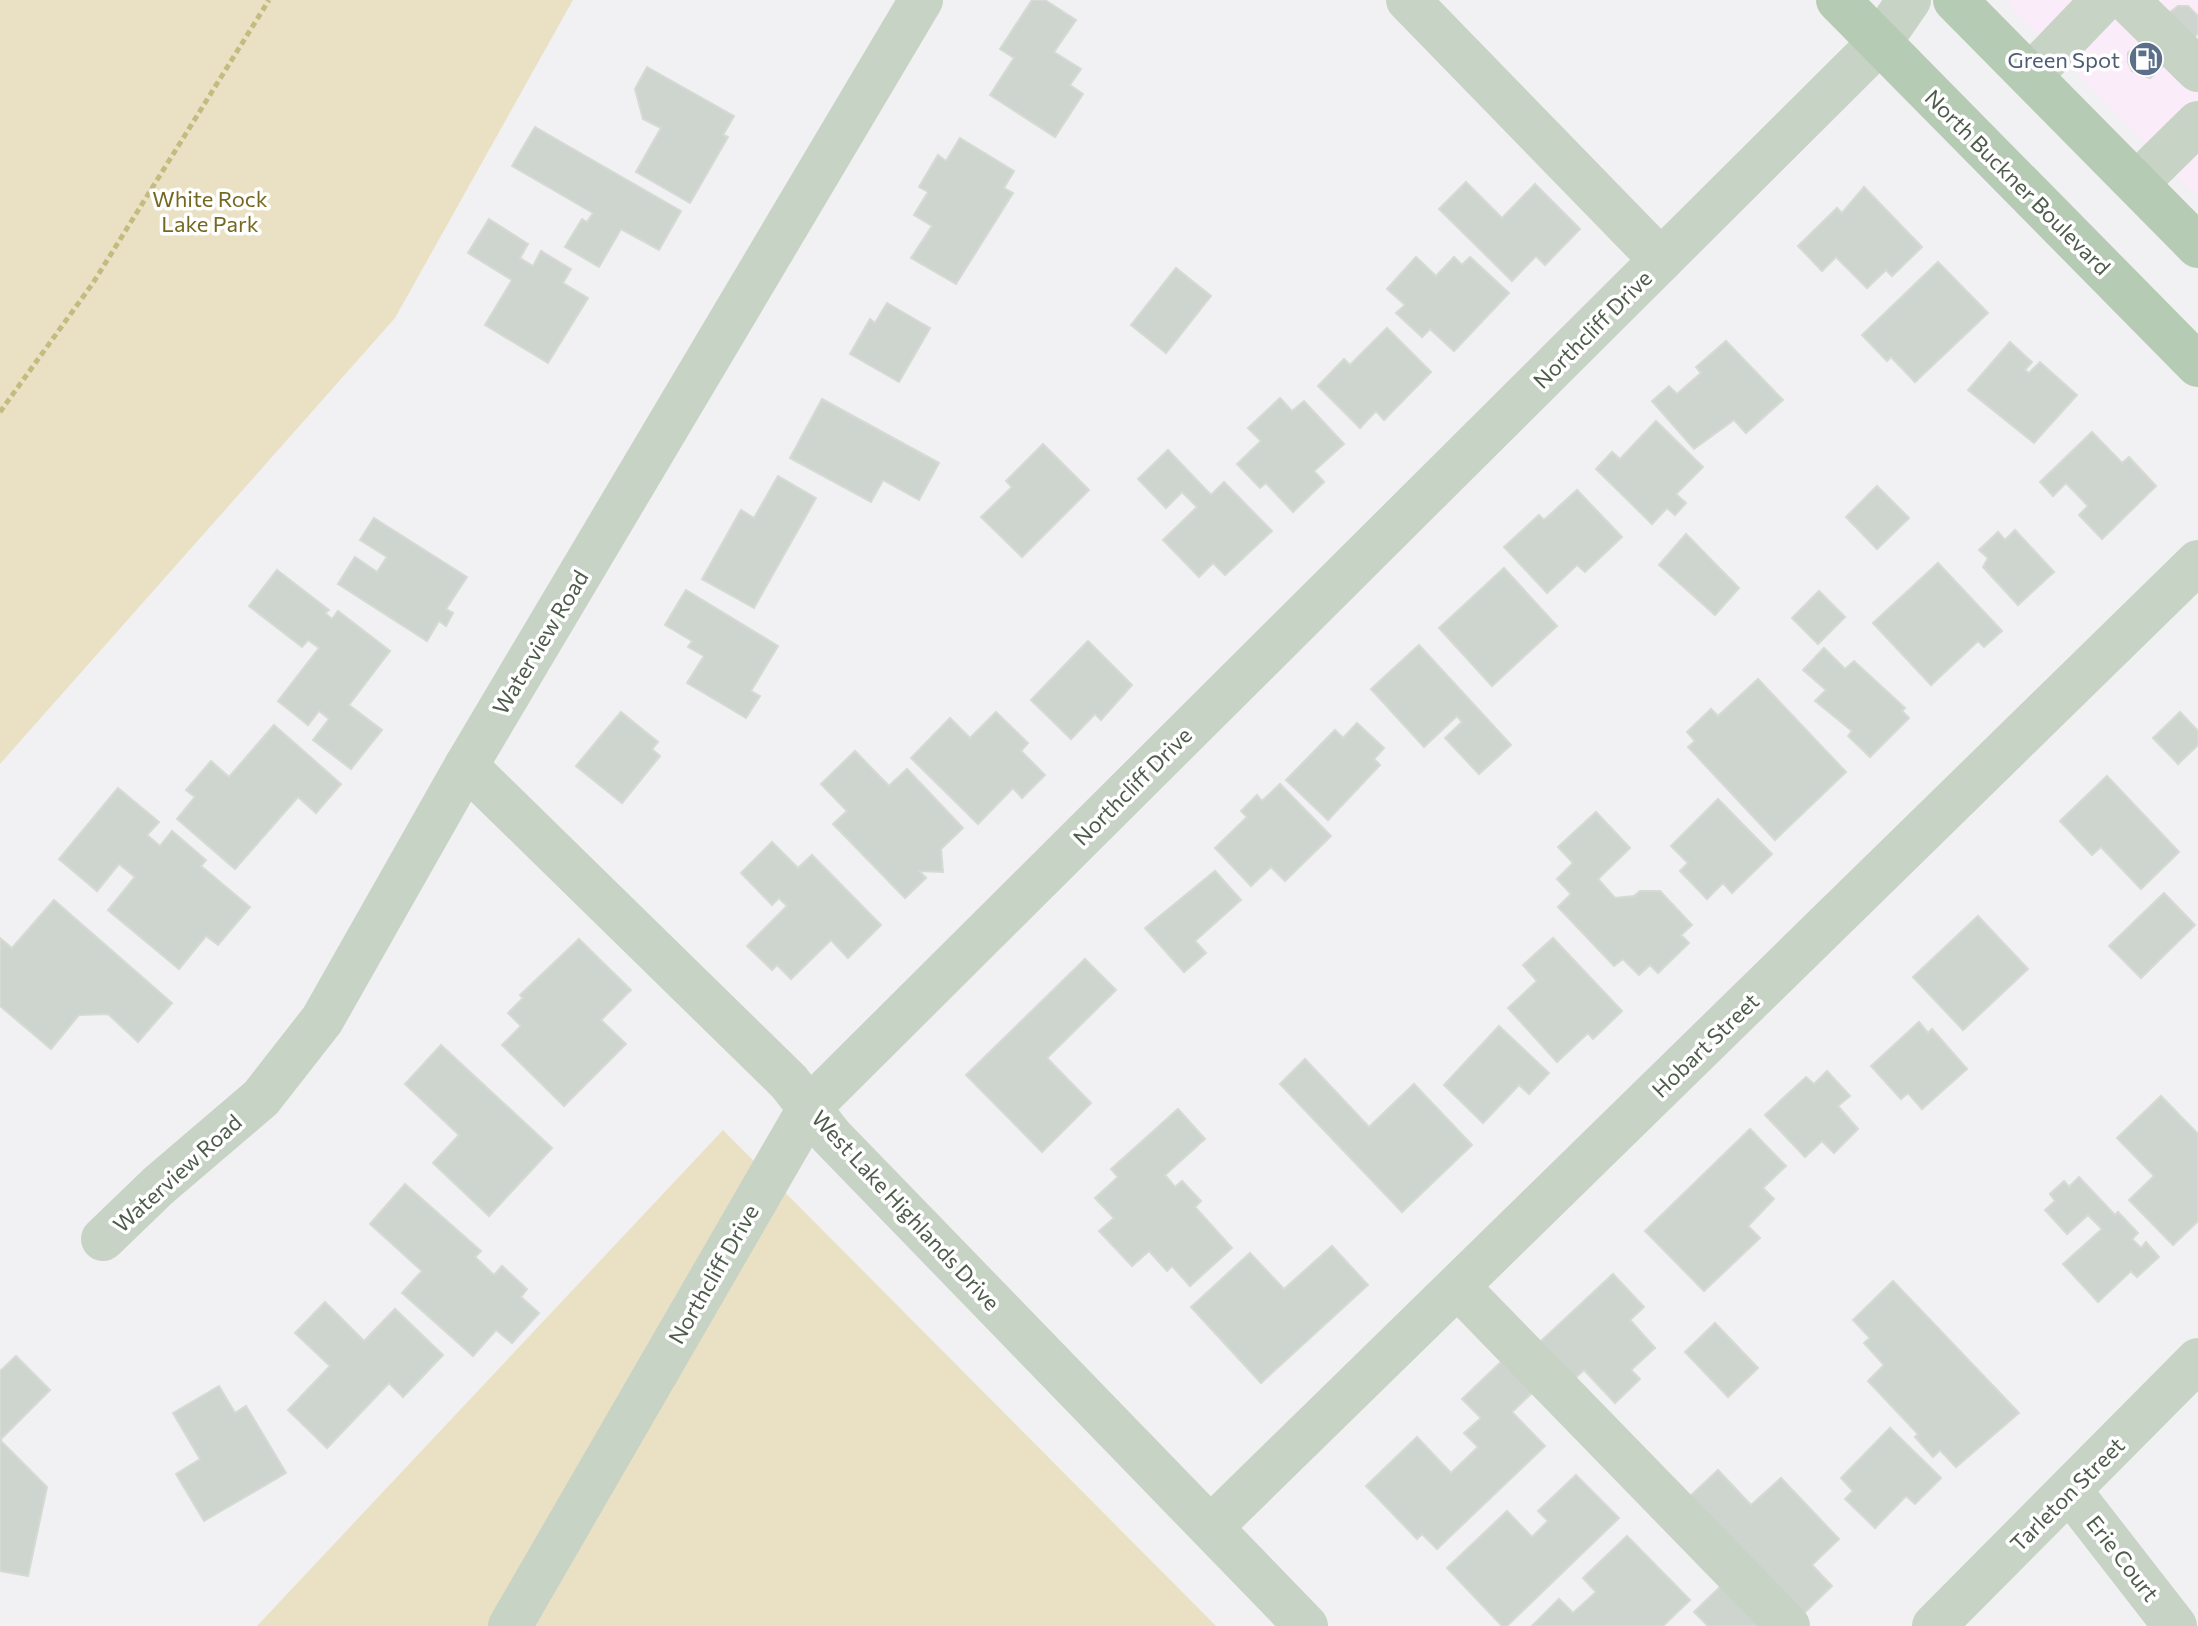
<svg xmlns="http://www.w3.org/2000/svg" width="2198" height="1626" font-family="Commissioner,sans-serif">
<style>
.commercial{fill:#faecf9}
.green{fill:#eae1c4}
.building{fill:#ced4ce;stroke:#d5dad5;stroke-width:2}
.lines{fill:none;stroke-linecap:round;stroke-linejoin:round}
.path{stroke:#c4bb80;stroke-width:5;stroke-dasharray:6 4;stroke-linecap:butt}
.minor{stroke:#c7d3c5;stroke-width:44}
.major{stroke:#b6cbb3;stroke-width:44}
.labels{text-anchor:middle;dominant-baseline:central;stroke-width:7;stroke-linejoin:round;paint-order:stroke}
.service-label{font-size:22px;fill:#4e5e75;stroke:#fff;text-anchor:end}
.street-label{font-size:22px;fill:#4d5b4a;stroke:#fff}
.park-label{font-size:22px;fill:#756922;stroke:#fff}
</style>
<rect width="100%" height="100%" fill="#f1f0f2"/>
<path class="commercial" d="M 2012,0 L 2198,0 L 2198,197 L 2008,4 Z"/>
<g class="green">
<path d="M 0,0 L 573,0 L 395,318 L 0,764 Z"/>
<path d="M 723,1130 L 1216,1626 L 257,1626 Z"/>
</g>
<g class="building">
<path d="M 1032,0 L 1045,0 L 1076,20 L 1054,52 L 1081,69 L 1070,85 L 1083,94 L 1055,137 L 990,95 L 1014,58 L 1000,49 Z"/>
<path d="M 2178,6 L 2188,6 L 2198,16 L 2198,33 L 2194,38 L 2164,17 Z"/>
<path d="M 2143,40 L 2164,65 L 2150,78 L 2132,71 L 2128,62 L 2128,53 Z"/>
<path d="M 647,67 L 734,116 L 723,135 L 728,137 L 690,203 L 636,172 L 661,128 L 643,119 L 635,89 Z"/>
<path d="M 535,127 L 681,211 L 659,250 L 621,229 L 599,267 L 565,247 L 582,219 L 587,222 L 593,213 L 512,166 Z"/>
<path d="M 960,138 L 1014,171 L 1004,188 L 1013,193 L 956,284 L 911,258 L 932,226 L 914,215 L 928,192 L 919,187 L 938,155 L 946,161 Z"/>
<path d="M 1466,182 L 1502,218 L 1535,184 L 1580,229 L 1545,265 L 1536,256 L 1512,281 L 1439,209 Z"/>
<path d="M 1864,187 L 1922,247 L 1892,276 L 1886,270 L 1867,288 L 1836,257 L 1822,271 L 1798,246 L 1837,208 L 1842,213 Z"/>
<path d="M 489,219 L 528,244 L 520,258 L 533,266 L 541,251 L 571,269 L 563,283 L 588,298 L 548,363 L 485,325 L 512,280 L 468,253 Z"/>
<path d="M 1416,257 L 1436,276 L 1454,257 L 1462,265 L 1470,257 L 1509,293 L 1454,351 L 1430,329 L 1422,337 L 1396,313 L 1405,305 L 1387,289 Z"/>
<path d="M 1938,262 L 1988,313 L 1915,382 L 1891,357 L 1887,361 L 1862,335 Z"/>
<path d="M 1176,268 L 1211,296 L 1166,353 L 1131,325 Z"/>
<path d="M 887,303 L 930,328 L 899,382 L 850,354 L 870,319 L 875,323 Z"/>
<path d="M 1387,328 L 1431,372 L 1384,420 L 1376,411 L 1360,428 L 1318,386 L 1344,359 L 1350,365 Z"/>
<path d="M 1726,341 L 1783,400 L 1746,433 L 1734,420 L 1694,449 L 1652,401 L 1669,386 L 1677,394 L 1701,373 L 1696,367 Z"/>
<path d="M 2010,342 L 2032,362 L 2025,370 L 2029,373 L 2040,362 L 2077,395 L 2034,443 L 1968,390 Z"/>
<path d="M 1280,398 L 1292,411 L 1304,401 L 1344,444 L 1314,471 L 1324,482 L 1293,512 L 1266,483 L 1260,488 L 1237,464 L 1261,441 L 1248,428 Z"/>
<path d="M 822,399 L 939,463 L 919,500 L 883,480 L 871,502 L 790,458 Z"/>
<path d="M 1656,421 L 1703,467 L 1676,494 L 1686,503 L 1675,515 L 1667,508 L 1652,524 L 1596,469 L 1612,452 L 1620,459 Z"/>
<path d="M 2092,432 L 2122,463 L 2129,457 L 2156,486 L 2102,539 L 2079,515 L 2088,506 L 2066,483 L 2053,496 L 2040,482 Z"/>
<path d="M 1043,444 L 1089,490 L 1022,557 L 981,517 L 1012,487 L 1006,481 Z"/>
<path d="M 1168,450 L 1211,495 L 1224,482 L 1272,531 L 1225,575 L 1213,563 L 1199,577 L 1163,540 L 1197,507 L 1182,492 L 1166,508 L 1138,479 Z"/>
<path d="M 778,476 L 816,498 L 754,608 L 702,579 L 741,510 L 754,518 Z"/>
<path d="M 1877,486 L 1909,518 L 1877,549 L 1846,517 Z"/>
<path d="M 1577,490 L 1622,537 L 1585,572 L 1577,565 L 1547,593 L 1504,547 L 1539,515 L 1544,520 Z"/>
<path d="M 374,518 L 467,577 L 446,609 L 453,613 L 446,626 L 439,621 L 427,641 L 338,584 L 355,557 L 377,572 L 387,557 L 360,540 Z"/>
<path d="M 2015,530 L 2054,572 L 2018,605 L 1983,567 L 1988,558 L 1979,550 L 1998,532 L 2005,540 Z"/>
<path d="M 1686,534 L 1739,588 L 1715,615 L 1659,565 Z"/>
<path d="M 1938,563 L 2002,631 L 1984,647 L 1978,641 L 1931,685 L 1873,623 Z"/>
<path d="M 1504,568 L 1557,626 L 1492,686 L 1439,628 Z"/>
<path d="M 277,570 L 329,610 L 325,613 L 332,619 L 338,611 L 390,651 L 349,705 L 382,730 L 351,769 L 313,740 L 329,719 L 319,711 L 308,725 L 278,701 L 319,648 L 308,640 L 302,647 L 249,606 Z"/>
<path d="M 686,590 L 778,646 L 751,691 L 760,696 L 746,718 L 687,683 L 704,656 L 688,647 L 692,641 L 665,625 Z"/>
<path d="M 1819,591 L 1845,617 L 1818,644 L 1792,618 Z"/>
<path d="M 1088,641 L 1132,685 L 1101,720 L 1095,714 L 1071,739 L 1031,700 Z"/>
<path d="M 1419,645 L 1511,745 L 1479,774 L 1445,738 L 1462,722 L 1457,716 L 1424,747 L 1371,689 Z"/>
<path d="M 1824,648 L 1845,669 L 1854,661 L 1905,708 L 1902,711 L 1909,718 L 1870,757 L 1848,736 L 1852,731 L 1815,701 L 1826,690 L 1803,670 Z"/>
<path d="M 1758,679 L 1846,772 L 1775,840 L 1688,747 L 1695,741 L 1687,732 L 1711,709 L 1718,716 Z"/>
<path d="M 621,712 L 658,742 L 652,749 L 660,756 L 622,803 L 576,766 Z"/>
<path d="M 996,712 L 1028,743 L 1021,751 L 1045,775 L 1022,798 L 1013,788 L 978,824 L 911,758 L 950,718 L 970,738 Z"/>
<path d="M 2180,712 L 2198,731 L 2198,745 L 2178,764 L 2153,738 Z"/>
<path d="M 1357,723 L 1384,748 L 1374,759 L 1380,765 L 1328,820 L 1286,780 L 1335,730 L 1343,738 Z"/>
<path d="M 274,725 L 341,784 L 316,813 L 298,797 L 235,869 L 177,819 L 195,797 L 186,790 L 211,761 L 229,777 Z"/>
<path d="M 855,751 L 889,786 L 907,769 L 963,828 L 941,849 L 943,872 L 919,871 L 926,878 L 905,898 L 833,824 L 847,811 L 821,784 Z"/>
<path d="M 2107,776 L 2179,852 L 2141,889 L 2101,847 L 2092,855 L 2060,821 Z"/>
<path d="M 1280,784 L 1331,836 L 1285,881 L 1271,867 L 1251,886 L 1215,848 L 1247,817 L 1241,811 L 1257,795 L 1262,801 Z"/>
<path d="M 118,788 L 159,822 L 147,835 L 160,846 L 172,831 L 206,860 L 201,866 L 250,907 L 218,945 L 206,936 L 179,969 L 108,910 L 135,877 L 119,864 L 97,891 L 59,859 Z"/>
<path d="M 1718,799 L 1772,854 L 1732,893 L 1723,883 L 1707,899 L 1680,871 L 1688,863 L 1671,846 Z"/>
<path d="M 1596,812 L 1630,848 L 1598,879 L 1615,898 L 1634,896 L 1640,891 L 1660,891 L 1692,925 L 1681,935 L 1689,943 L 1658,973 L 1650,965 L 1639,975 L 1623,959 L 1614,966 L 1558,907 L 1571,894 L 1557,879 L 1573,863 L 1558,847 Z"/>
<path d="M 772,842 L 798,868 L 812,855 L 881,925 L 848,958 L 831,940 L 791,979 L 777,965 L 772,970 L 747,946 L 787,906 L 779,898 L 772,905 L 741,873 Z"/>
<path d="M 1215,871 L 1241,900 L 1195,941 L 1206,953 L 1184,972 L 1145,928 Z"/>
<path d="M 2164,893 L 2195,925 L 2141,978 L 2109,946 Z"/>
<path d="M 54,900 L 172,1003 L 138,1042 L 108,1014 L 79,1015 L 51,1049 L 0,1006 L 0,938 L 12,948 Z"/>
<path d="M 1978,916 L 2028,969 L 1963,1030 L 1913,977 Z"/>
<path d="M 1553,938 L 1622,1011 L 1593,1039 L 1588,1033 L 1557,1062 L 1508,1008 L 1537,981 L 1523,965 Z"/>
<path d="M 579,939 L 631,990 L 601,1020 L 626,1044 L 564,1106 L 502,1045 L 521,1026 L 508,1013 L 523,998 L 520,995 Z"/>
<path d="M 1085,959 L 1116,990 L 1047,1058 L 1091,1103 L 1042,1152 L 966,1075 Z"/>
<path d="M 1919,1022 L 1928,1033 L 1932,1029 L 1967,1069 L 1922,1109 L 1908,1093 L 1901,1099 L 1871,1066 Z"/>
<path d="M 1499,1026 L 1549,1073 L 1529,1094 L 1519,1085 L 1483,1123 L 1444,1085 Z"/>
<path d="M 441,1045 L 552,1148 L 489,1216 L 433,1163 L 459,1135 L 405,1084 Z"/>
<path d="M 1305,1059 L 1369,1127 L 1414,1084 L 1472,1145 L 1402,1212 L 1280,1084 Z"/>
<path d="M 1827,1071 L 1850,1096 L 1838,1106 L 1858,1129 L 1834,1153 L 1822,1141 L 1805,1157 L 1765,1115 L 1806,1077 L 1814,1084 Z"/>
<path d="M 2161,1096 L 2198,1134 L 2198,1221 L 2173,1245 L 2129,1200 L 2154,1176 L 2117,1138 Z"/>
<path d="M 1178,1109 L 1205,1139 L 1165,1175 L 1175,1187 L 1182,1181 L 1201,1201 L 1195,1207 L 1232,1248 L 1190,1286 L 1172,1266 L 1167,1271 L 1149,1251 L 1132,1266 L 1099,1231 L 1114,1218 L 1095,1198 L 1118,1177 L 1111,1169 Z"/>
<path d="M 1750,1129 L 1786,1166 L 1763,1188 L 1774,1199 L 1748,1226 L 1760,1238 L 1704,1291 L 1645,1231 Z"/>
<path d="M 2079,1177 L 2115,1215 L 2118,1212 L 2138,1233 L 2132,1239 L 2141,1248 L 2146,1242 L 2159,1257 L 2137,1277 L 2131,1271 L 2098,1302 L 2063,1264 L 2102,1229 L 2088,1215 L 2067,1234 L 2045,1210 L 2055,1201 L 2050,1194 L 2064,1181 L 2069,1187 Z"/>
<path d="M 405,1184 L 481,1251 L 475,1257 L 494,1275 L 502,1266 L 527,1289 L 521,1297 L 539,1313 L 512,1343 L 496,1330 L 473,1356 L 402,1293 L 422,1271 L 370,1224 Z"/>
<path d="M 1332,1246 L 1368,1285 L 1261,1383 L 1191,1307 L 1250,1253 L 1284,1289 Z"/>
<path d="M 1613,1274 L 1644,1307 L 1630,1320 L 1655,1348 L 1631,1370 L 1640,1379 L 1615,1403 L 1584,1370 L 1574,1379 L 1540,1342 Z"/>
<path d="M 1893,1281 L 2019,1413 L 1956,1467 L 1940,1450 L 1933,1457 L 1915,1437 L 1918,1434 L 1868,1381 L 1884,1365 L 1864,1343 L 1870,1338 L 1853,1320 Z"/>
<path d="M 325,1302 L 364,1341 L 395,1309 L 443,1355 L 403,1397 L 389,1383 L 327,1448 L 288,1410 L 330,1366 L 295,1333 Z"/>
<path d="M 1715,1323 L 1758,1368 L 1728,1397 L 1685,1352 Z"/>
<path d="M 16,1356 L 50,1390 L 0,1440 L 47,1487 L 28,1576 L 0,1571 L 0,1371 Z"/>
<path d="M 1501,1362 L 1532,1393 L 1512,1412 L 1545,1446 L 1437,1549 L 1422,1534 L 1417,1539 L 1366,1486 L 1417,1437 L 1451,1473 L 1478,1447 L 1464,1433 L 1481,1418 L 1462,1399 Z"/>
<path d="M 219,1386 L 235,1413 L 246,1406 L 286,1473 L 204,1521 L 176,1474 L 200,1459 L 173,1413 Z"/>
<path d="M 1890,1428 L 1941,1478 L 1915,1504 L 1906,1496 L 1875,1528 L 1845,1499 L 1853,1491 L 1841,1478 Z"/>
<path d="M 1718,1470 L 1751,1505 L 1781,1478 L 1839,1539 L 1812,1565 L 1832,1586 L 1801,1616 L 1688,1498 Z"/>
<path d="M 1576,1475 L 1619,1518 L 1507,1626 L 1502,1626 L 1447,1568 L 1507,1511 L 1532,1537 L 1548,1521 L 1538,1511 Z"/>
<path d="M 1627,1536 L 1690,1600 L 1663,1626 L 1532,1626 L 1559,1599 L 1573,1613 L 1596,1592 L 1583,1578 Z"/>
<path d="M 1724,1583 L 1760,1626 L 1708,1626 L 1694,1612 Z"/>
</g>
<g class="lines">
<path class="path" d="M 0,412 L 93,283 L 269,0"/>
<g class="minor">
<path d="M 1408,0 L 1661,260"/>
<path d="M 2127,0 L 2198,70"/>
<path d="M 2031,75 L 2103,0"/>
<path d="M 2137,183 L 2198,123"/>
<path d="M 466,766 L 789,1082 L 831,1136 L 1306,1626"/>
<path d="M 103,1239 L 158,1186 L 261,1098 L 322,1020 L 466,766 L 921,0"/>
<path d="M 1458,1287 L 1788,1626"/>
<path d="M 2070,1491 L 2175,1626"/>
<path d="M 1211,1527 L 2198,562"/>
<path d="M 510,1626 L 810,1107 L 1880,42 L 1909,0"/>
<path d="M 1934,1626 L 2198,1360"/>
</g>
<g class="major">
<path d="M 1838,0 L 2198,365"/>
<path d="M 1955,0 L 2198,246"/>
</g>
</g>
<defs>
<g id="fuel-disc" transform="scale(1.8)"><circle r="9.5" fill="#5c6f8a" stroke="#fff"/><path d="M-5.5-6h7V0h2V4h1.3V-2.5L3-4.5l.8-.8L6-3V5H2.5V1h-1V6h-7ZM-4.2-4.7v3.2H.2V-4.7Z" fill="#fff"/></g>
</defs>
<g fill-rule="evenodd">
<use href="#fuel-disc" x="2146" y="59"/>
</g>
<g class="labels">
<g class="service-label">
<text x="2120" y="59">Green Spot</text>
</g>
<g class="street-label">
<text transform="translate(2018 182) rotate(45)">North Buckner Boulevard</text>
<text transform="translate(1592 329) rotate(-45)">Northcliff Drive</text>
<text transform="translate(540 642) rotate(-59)">Waterview Road</text>
<text transform="translate(1132 786) rotate(-45)">Northcliff Drive</text>
<text transform="translate(1705 1045) rotate(-44)">Hobart Street</text>
<text transform="translate(177 1173) rotate(-42)">Waterview Road</text>
<text transform="translate(906 1210) rotate(47)">West Lake Highlands Drive</text>
<text transform="translate(713 1274) rotate(-60)">Northcliff Drive</text>
<text transform="translate(2067 1494) rotate(-45)">Tarleton Street</text>
<text transform="translate(2123 1558) rotate(52)">Erie Court</text>
</g>
<g class="park-label">
<text x="210" y="198">White Rock<tspan x="210" dy="25">Lake Park</tspan></text>
</g>
</g>
</svg>
